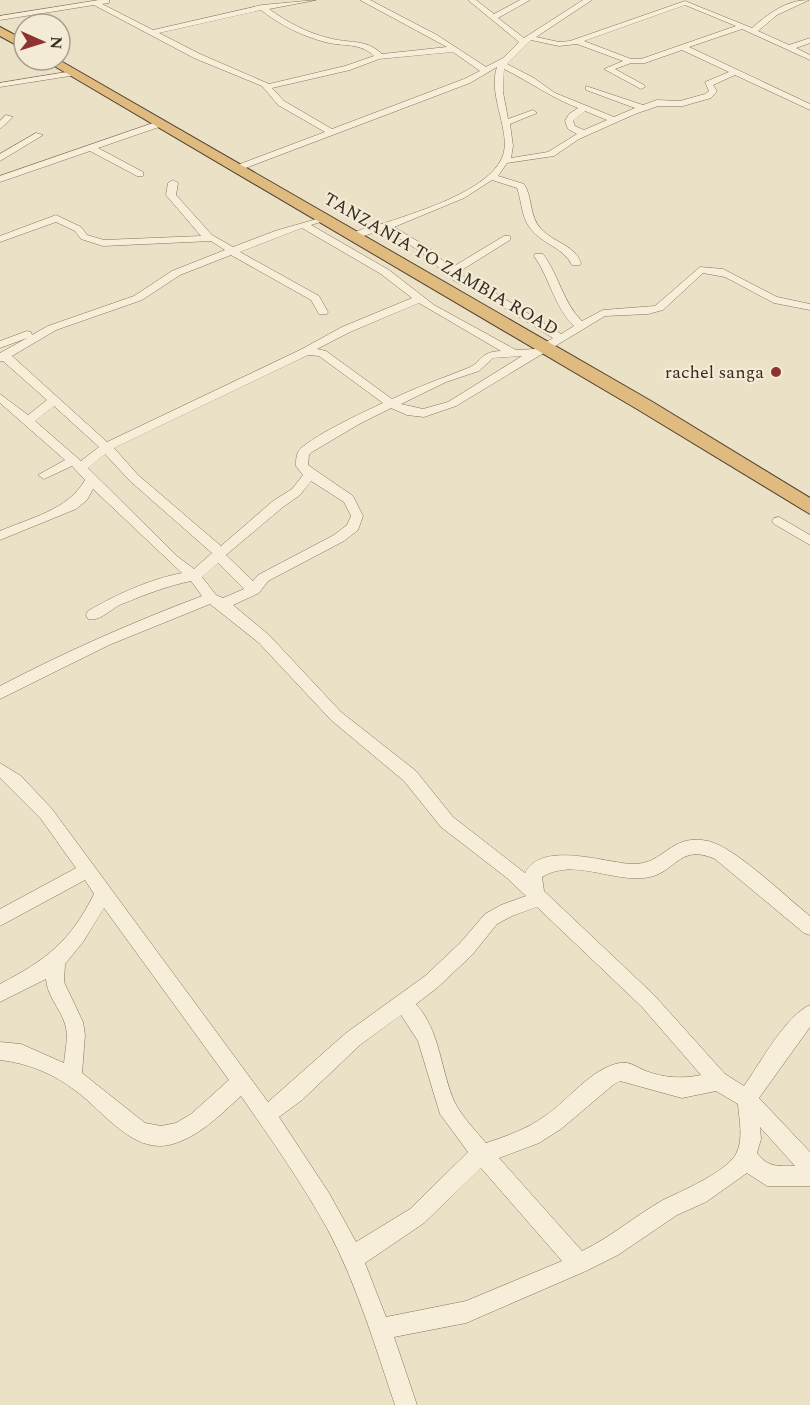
<svg xmlns="http://www.w3.org/2000/svg" width="810" height="1405" font-family="Spectral,serif">
<style>
.lines{fill:none;stroke-linecap:round;stroke-linejoin:round}
.minor-casing{stroke:#85735d;stroke-width:1}
.trunk-casing{stroke:#534131;stroke-width:2}
.minor{fill:#f6eed9;fill-rule:evenodd}
.trunk{fill:#dfbb80;fill-rule:evenodd}
.poi-dot{fill:#8f3332;stroke:#f3ebd5;stroke-width:2}
.labels{text-anchor:middle;dominant-baseline:central;stroke-width:4.5;stroke-linejoin:round;paint-order:stroke}
.far-street-label{font-size:18px;fill:#362b20;stroke:#f3ebd5}
.far-poi-label{font-size:18px;fill:#362b20;stroke:#f3ebd5;text-anchor:end}
</style>
<rect width="100%" height="100%" fill="#ebe1c6"/>
<g class="lines">
<g class="minor-casing">
<g id="minor">
<path d="M 99,0 L 109,0 L 109,3 L 102,4 L 153,30 L 262,5 L 316,0 L 269,9 C 287,22 307,33 329,38 C 349,44 365,38 382,54 L 447,47 L 360,0 L 370,0 L 437,35 L 486,67 L 503,58 L 519,42 L 468,0 L 476,0 L 494,14 L 520,0 L 530,0 L 498,18 L 524,38 L 583,0 L 592,0 L 536,37 L 559,42 L 570,41 L 685,1 L 752,28 C 768,14 786,0 809,0 L 777,15 L 758,31 L 789,45 L 810,38 L 810,43 L 796,48 L 810,55 L 810,60 L 742,29 L 689,47 L 810,104 L 810,110 L 735,75 L 713,85 L 717,91 L 711,98 L 683,106 L 658,106 L 635,114 L 579,139 L 554,156 L 507,163 L 498,176 L 524,184 C 533,198 529,216 541,229 C 554,243 575,245 581,263 L 580,265 L 572,265 C 562,246 544,246 530,228 C 521,216 522,202 517,188 L 492,180 L 464,198 L 394,227 L 429,248 L 451,268 L 504,236 L 510,236 L 510,240 L 457,273 L 497,294 L 561,334 L 574,326 C 554,307 550,278 534,256 L 535,254 L 543,254 C 559,275 563,303 582,321 L 603,310 L 655,306 L 700,267 L 723,269 L 777,297 L 810,304 L 810,310 L 774,303 L 725,277 L 703,273 L 663,310 L 648,314 L 605,316 L 456,406 L 424,417 L 407,415 L 391,408 L 361,423 L 312,452 L 309,455 L 308,465 L 353,496 L 363,516 L 358,530 L 344,541 L 268,581 L 259,593 L 233,605 L 269,635 L 341,712 L 416,771 L 453,817 L 525,873 C 541,840 606,863 632,864 C 665,865 669,833 708,841 C 735,847 786,897 810,916 L 810,935 L 804,933 L 715,859 C 677,842 676,876 643,878 C 609,881 573,858 542,877 L 544,891 L 654,995 L 725,1074 L 744,1086 C 759,1065 786,1015 810,1005 L 810,1027 L 759,1098 L 810,1152 L 810,1186 L 767,1186 L 747,1173 L 706,1202 L 677,1215 L 618,1255 L 586,1271 L 466,1323 L 394,1337 L 417,1405 L 395,1405 C 375,1346 357,1285 328,1230 C 302,1183 271,1139 241,1096 C 219,1116 198,1138 169,1145 C 132,1153 102,1110 76,1091 C 54,1074 28,1063 0,1060 L 0,1042 L 21,1044 L 64,1063 C 65,1051 69,1036 65,1024 C 60,1008 47,996 46,979 L 0,1002 L 0,984 C 46,960 70,942 94,894 L 85,880 L 0,926 L 0,909 L 76,868 L 41,819 L 0,778 L 0,763 L 21,776 L 52,809 L 268,1102 L 346,1033 L 425,976 L 460,943 L 485,914 L 501,905 L 526,896 L 507,878 L 441,827 L 404,781 L 331,720 L 259,643 L 210,604 L 109,645 L 0,699 L 0,686 C 65,652 133,622 202,596 L 191,581 C 167,586 144,595 122,604 C 111,608 101,622 88,619 L 86,615 L 88,611 C 115,595 150,579 182,573 L 93,489 L 87,500 L 76,509 L 0,540 L 0,531 C 30,518 68,510 85,480 L 72,466 L 44,479 L 38,475 L 65,460 L 0,403 L 0,394 L 28,415 L 47,400 L 3,361 L 0,361 L 0,353 L 27,338 L 0,348 L 0,341 L 27,331 L 31,332 L 32,335 L 48,326 L 134,296 L 172,271 L 225,250 L 211,241 L 103,246 L 81,239 L 75,231 L 56,222 L 0,242 L 0,236 L 56,215 L 81,227 L 87,235 L 104,240 L 201,236 L 166,195 L 168,183 L 173,180 L 178,183 L 176,195 L 212,235 L 233,247 L 275,231 L 327,216 L 327,220 L 311,225 L 389,270 L 434,305 L 516,350 L 535,349 L 553,338 L 489,298 L 453,280 L 421,252 L 385,229 L 354,239 L 349,236 C 359,228 376,226 388,222 C 420,211 487,191 502,158 C 513,133 487,97 497,67 L 470,83 L 235,172 L 230,169 L 232,167 L 325,132 L 278,105 L 262,86 L 194,58 L 94,5 L 0,20 L 0,16 ZM 685,5 L 736,26 L 641,59 L 631,59 L 584,41 ZM 261,10 C 280,25 302,36 325,42 C 343,47 360,42 374,56 L 345,66 L 269,84 L 200,54 L 159,33 ZM 531,40 L 559,46 L 577,44 L 623,61 L 604,69 L 641,89 L 645,87 L 644,85 L 615,69 L 631,63 L 645,63 L 682,50 L 729,72 L 705,82 L 709,91 L 705,94 L 680,101 L 657,100 L 643,105 L 586,86 L 586,90 L 635,108 L 614,117 L 555,93 L 534,78 L 507,64 ZM 453,52 L 480,71 L 464,79 L 332,129 L 284,101 L 272,88 L 350,70 L 379,59 ZM 504,69 C 530,82 552,98 578,108 L 569,114 L 565,121 L 568,129 L 577,134 L 548,152 L 511,158 L 513,146 L 510,124 L 537,113 L 533,110 L 508,119 L 503,92 ZM 585,111 L 607,120 L 584,130 L 575,126 L 573,121 ZM 302,228 L 381,274 L 412,298 L 342,327 L 302,349 L 107,442 L 12,356 L 56,330 L 142,300 L 180,275 L 231,255 L 311,300 L 319,314 L 327,314 L 328,312 L 319,296 L 240,252 ZM 419,303 L 501,351 C 479,352 484,361 468,368 C 443,378 417,387 392,399 L 326,351 L 317,349 L 350,332 ZM 308,355 L 319,356 L 383,403 C 366,411 307,438 298,452 C 296,456 296,461 296,466 L 303,475 L 292,489 L 273,501 L 221,546 L 138,475 L 114,448 ZM 522,356 L 448,402 L 423,409 L 401,404 L 446,382 L 479,371 L 493,358 ZM 54,406 L 99,447 L 81,461 L 35,421 ZM 105,454 L 130,481 L 212,553 L 194,569 L 178,557 L 88,468 ZM 311,481 L 344,502 L 351,516 L 347,525 L 334,535 L 258,575 L 253,581 L 226,555 L 283,507 L 300,495 ZM 218,563 L 244,589 L 223,598 L 216,595 L 202,577 ZM 537,907 L 642,1007 L 701,1075 C 682,1079 664,1078 646,1071 C 637,1068 631,1061 620,1063 C 591,1068 569,1100 545,1116 C 527,1129 507,1136 486,1143 C 476,1131 463,1118 455,1103 C 440,1070 441,1032 416,1004 L 437,988 L 472,955 L 497,924 L 512,916 ZM 104,908 L 229,1080 L 191,1114 L 176,1123 L 161,1126 L 145,1123 L 82,1073 L 85,1035 L 83,1022 L 64,982 L 65,964 L 83,942 ZM 401,1015 L 418,1041 L 440,1114 L 468,1152 L 410,1209 L 356,1242 L 329,1193 L 279,1117 L 302,1100 L 360,1045 ZM 620,1081 L 682,1098 L 716,1091 L 738,1104 C 739,1120 744,1139 736,1154 C 726,1172 682,1191 663,1200 C 635,1216 611,1237 582,1251 L 499,1158 L 539,1143 L 561,1129 L 613,1085 ZM 760,1127 L 795,1166 C 779,1166 768,1168 757,1153 L 761,1139 ZM 481,1168 L 562,1261 L 466,1301 L 386,1317 L 365,1263 L 424,1223 Z"/>
<path d="M 73,71 L 77,73 L 76,75 L 0,87 L 0,83 Z"/>
<path d="M 6,115 L 13,117 L 0,129 L 0,121 Z"/>
<path d="M 159,121 L 162,122 L 162,126 L 98,148 L 143,172 L 143,176 L 137,176 L 90,151 L 0,182 L 0,176 Z"/>
<path d="M 36,133 L 43,135 L 0,161 L 0,154 Z"/>
<path d="M 779,517 L 810,535 L 810,545 L 774,524 L 772,521 L 774,518 Z"/>
</g>
</g>
<g class="trunk-casing">
<g id="trunk">
<path d="M 0,27 L 24,40 L 24,49 L 0,36 Z"/>
<path d="M 44,60 L 59,60 L 651,401 L 810,498 L 810,514 L 637,409 Z"/>
</g>
</g>
<use href="#minor" class="minor"/>
<use href="#trunk" class="trunk"/>
</g>
<circle class="poi-dot" cx="776" cy="372" r="6"/>
<g class="labels">
<g class="far-street-label">
<text transform="translate(441 264) rotate(30)">TANZANIA TO ZAMBIA ROAD</text>
</g>
<g class="far-poi-label">
<text x="764" y="372">rachel sanga</text>
</g>
</g>
<g transform="translate(42 42) rotate(93)"><circle r="28" fill="#f3ebd5" stroke="#a79e8d" stroke-width="1.5"/>
<path d="M0-4.5L10 22L0 15L-10 22Z" fill="#8f3332"/>
<text y="-9" font-size="16" font-weight="bold" text-anchor="middle" fill="#362b20">N</text>
</g>
</svg>
